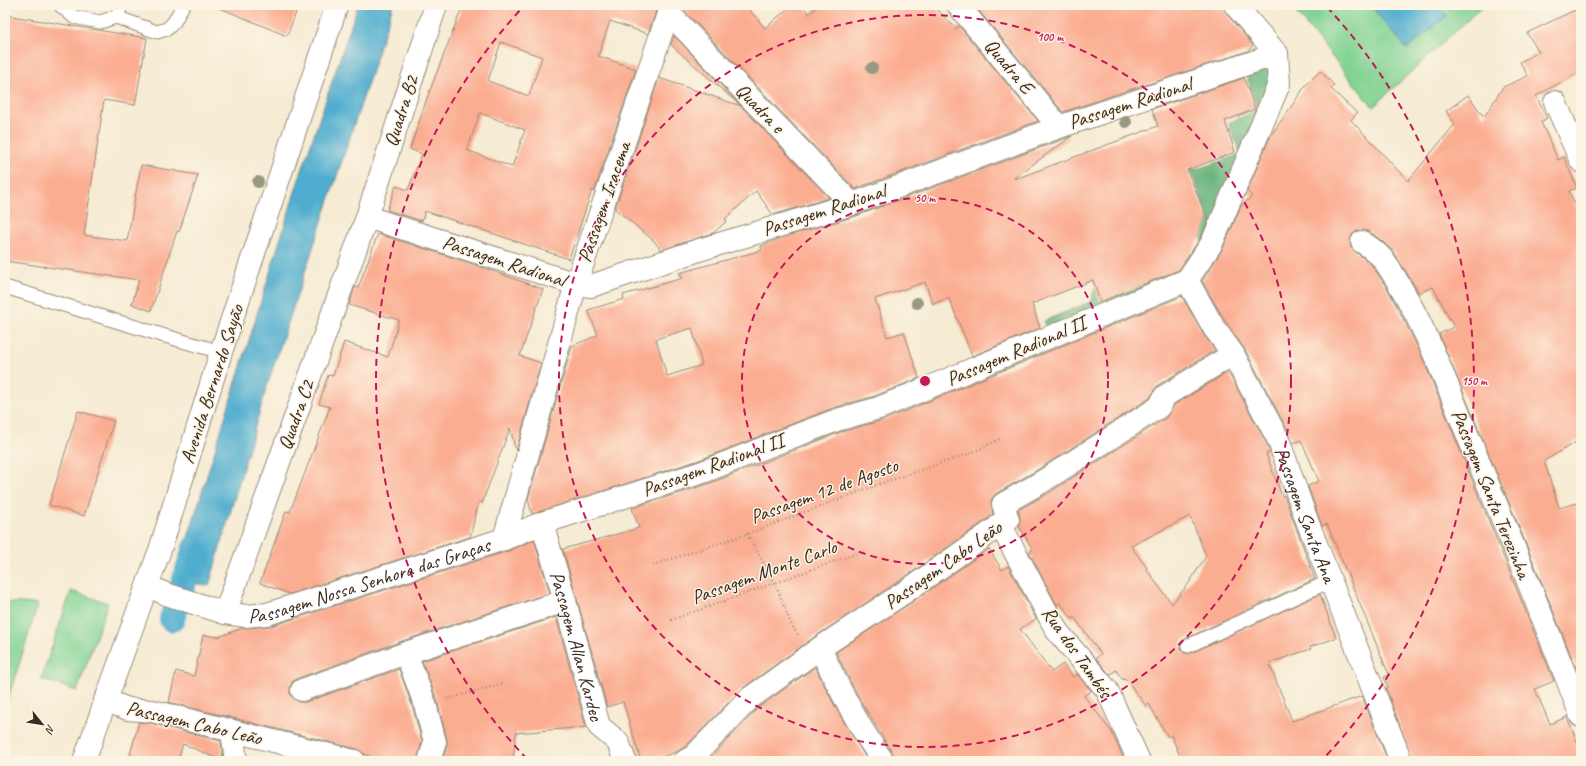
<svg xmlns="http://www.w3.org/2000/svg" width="1586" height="766" font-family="Caveat,sans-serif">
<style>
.green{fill:#82d394;stroke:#5e7e59}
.forest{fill:#69b57e;stroke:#52704e}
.water{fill:#50adcf;stroke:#466c76}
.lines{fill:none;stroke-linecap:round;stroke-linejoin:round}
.canal{stroke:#50adcf;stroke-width:26}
.building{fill:#fbad92;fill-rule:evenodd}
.service-casing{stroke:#988a78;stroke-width:15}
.minor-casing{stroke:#988a78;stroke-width:24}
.tertiary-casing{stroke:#988a78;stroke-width:24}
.path{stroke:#988a78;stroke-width:2.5;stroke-dasharray:1 3;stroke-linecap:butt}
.service{stroke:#fff;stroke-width:13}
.minor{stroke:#fff;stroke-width:22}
.tertiary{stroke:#fff;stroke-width:22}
.tree{fill:#999880}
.ring{fill:none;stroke:#c2185b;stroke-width:2;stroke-dasharray:7 5}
.labels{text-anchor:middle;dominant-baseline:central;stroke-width:3;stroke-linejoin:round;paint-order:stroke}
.street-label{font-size:20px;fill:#3b2a1e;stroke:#fcf5e5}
.centre{fill:#c2185b;stroke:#fcf5e5;stroke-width:2}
.ring-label{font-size:12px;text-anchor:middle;font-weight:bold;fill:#c2185b;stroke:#fcf5e5;stroke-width:3;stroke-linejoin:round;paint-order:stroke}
</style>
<rect width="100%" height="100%" fill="#fcf5e5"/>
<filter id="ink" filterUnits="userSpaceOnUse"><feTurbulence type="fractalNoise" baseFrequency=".025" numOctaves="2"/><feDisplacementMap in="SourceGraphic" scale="8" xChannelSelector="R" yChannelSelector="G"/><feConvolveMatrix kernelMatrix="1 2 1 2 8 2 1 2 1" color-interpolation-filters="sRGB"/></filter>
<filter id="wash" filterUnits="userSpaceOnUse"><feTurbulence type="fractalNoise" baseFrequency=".012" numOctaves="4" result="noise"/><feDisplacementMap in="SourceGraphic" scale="16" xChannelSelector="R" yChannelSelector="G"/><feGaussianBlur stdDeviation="0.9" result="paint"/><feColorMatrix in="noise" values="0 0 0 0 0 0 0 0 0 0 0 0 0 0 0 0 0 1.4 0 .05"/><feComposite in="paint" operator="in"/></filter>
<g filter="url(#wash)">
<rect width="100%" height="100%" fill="#f6ebd3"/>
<g class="green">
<path d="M 1290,5 L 1484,5 L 1373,107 Z"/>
<path d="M 71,591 L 108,603 L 77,691 L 41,679 Z"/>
<path d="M 5,602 L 38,604 L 5,709 Z"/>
</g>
<g class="forest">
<path d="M 1273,60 L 1278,70 L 1204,244 L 1196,224 L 1210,220 L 1191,171 L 1241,154 L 1228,123 L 1258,110 L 1245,71 Z"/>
<path d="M 1176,271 L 1156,285 L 1065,319 L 1046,338 L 1044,321 L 1090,302 L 1095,289 L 1134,276 L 1150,280 Z"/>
</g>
<g class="water">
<path d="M 358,5 L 393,5 L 375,62 L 267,386 L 209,586 L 175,579 L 298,182 Z"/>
<path d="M 1370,5 L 1438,5 L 1447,16 L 1407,49 Z"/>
</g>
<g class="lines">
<path class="canal" d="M 172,619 L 195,548"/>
</g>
<g id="blocks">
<g class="building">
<path d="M 213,5 L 299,5 L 287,36 Z"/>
<path d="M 463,5 L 658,5 L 648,34 L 610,21 L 598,56 L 636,69 L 594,192 L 592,190 L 569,259 L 425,211 L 422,221 L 387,210 L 396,186 L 408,190 L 422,154 L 410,149 L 427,98 ZM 501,42 L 542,57 L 529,96 L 488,81 ZM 480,113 L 525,130 L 512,167 L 467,150 Z"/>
<path d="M 683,5 L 745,5 L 765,28 L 792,5 L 802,5 L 809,14 L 819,5 L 933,5 L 956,29 L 959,26 L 1038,121 L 855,189 L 683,9 Z"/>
<path d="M 986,5 L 1223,5 L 1226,13 L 1253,45 L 1248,51 L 1143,86 L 1143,84 L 1138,87 L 1063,112 L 979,11 Z"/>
<path d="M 1581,7 L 1581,71 L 1536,96 L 1547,118 L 1541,122 L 1558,160 L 1564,157 L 1577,188 L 1569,191 L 1581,217 L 1581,439 L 1544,461 L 1559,508 L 1581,502 L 1581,668 L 1577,670 L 1524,539 L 1439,334 L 1454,327 L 1433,287 L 1419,293 L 1393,251 L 1382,241 L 1369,231 L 1363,230 L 1357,231 L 1352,235 L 1350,241 L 1351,248 L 1371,264 L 1388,289 L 1421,354 L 1554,681 L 1535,689 L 1550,724 L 1567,717 L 1581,751 L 1581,761 L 1413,761 L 1386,688 L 1388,687 L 1384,677 L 1389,675 L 1327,524 L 1322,526 L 1308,486 L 1319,481 L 1301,440 L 1293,443 L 1289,433 L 1244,348 L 1225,321 L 1202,281 L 1223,248 L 1241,206 L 1252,196 L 1247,191 L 1270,137 L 1306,85 L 1320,71 L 1334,85 L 1331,89 L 1357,113 L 1351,120 L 1408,181 L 1455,124 L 1446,111 L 1468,95 L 1484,117 L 1503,87 L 1528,76 L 1520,62 L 1539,52 L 1527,33 Z"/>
<path d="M 5,15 L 147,38 L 135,105 L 104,100 L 84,235 L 127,241 L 141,165 L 198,175 L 179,232 L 177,231 L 151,311 L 132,304 L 139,280 L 5,261 Z"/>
<path d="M 674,36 L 741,106 L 671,45 Z"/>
<path d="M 659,78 L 741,106 L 829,198 L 773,215 L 756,191 L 725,219 L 727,221 L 713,233 L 661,250 L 654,241 L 615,209 Z"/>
<path d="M 1244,78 L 1255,109 L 1225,121 L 1235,152 L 1187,170 L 1208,220 L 1201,237 L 1179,270 L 1100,302 L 1093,280 L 1032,304 L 1040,328 L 972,356 L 949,298 L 933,304 L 925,282 L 875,299 L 887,337 L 904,332 L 919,378 L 875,396 L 833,408 L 699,460 L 532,514 L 528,499 L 572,346 L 598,335 L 588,310 L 624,299 L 623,295 L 683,278 L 679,273 L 762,250 L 761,246 L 784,237 L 856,216 L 1072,136 L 1014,178 L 1015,179 L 1158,126 L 1152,109 ZM 692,328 L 702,365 L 667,376 L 656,339 Z"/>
<path d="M 378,234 L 470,263 L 543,289 L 520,356 L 541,363 L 516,451 L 510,428 L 482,503 L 479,501 L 470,537 L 290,594 L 260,583 L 278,533 L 286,511 L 290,512 L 330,407 L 319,404 L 328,375 L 333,376 L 344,342 L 388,357 L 399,320 L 349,305 L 355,287 L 358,288 Z"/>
<path d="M 1182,296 L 1203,334 L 1215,350 L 1158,385 L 1150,398 L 1034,472 L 997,493 L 993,497 L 991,502 L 993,514 L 989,518 L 898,582 L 813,638 L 743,688 L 686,746 L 677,752 L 648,761 L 641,761 L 623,702 L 607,707 L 563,549 L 639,528 L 632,508 L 708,484 L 841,432 L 884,420 Z"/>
<path d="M 1228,372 L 1267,444 L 1270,452 L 1266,454 L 1282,496 L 1284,495 L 1315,579 L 1185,639 L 1181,642 L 1181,649 L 1184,653 L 1191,653 L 1320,594 L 1336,638 L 1310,647 L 1311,649 L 1269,663 L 1277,683 L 1292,721 L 1362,696 L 1388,761 L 1182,761 L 1171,735 L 1168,737 L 1149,704 L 1146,706 L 1125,678 L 1123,680 L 1116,670 L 1110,675 L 1096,658 L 1101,654 L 1074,617 L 1072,619 L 1060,603 L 1057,605 L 1029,552 L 1033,550 L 1019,526 L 1020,517 L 1018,510 L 1047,494 L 1166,418 L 1174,405 ZM 1190,516 L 1206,556 L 1189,583 L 1172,604 L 1146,569 L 1147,568 L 1131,546 Z"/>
<path d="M 78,411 L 114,421 L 84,516 L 49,505 Z"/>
<path d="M 534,540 L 550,593 L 402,641 L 298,678 L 292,682 L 290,688 L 290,694 L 294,699 L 299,702 L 306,702 L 399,669 L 413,708 L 422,742 L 417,761 L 380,761 L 364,754 L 357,749 L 169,702 L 176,671 L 194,676 L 203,635 L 218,637 L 243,628 L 271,626 L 508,551 Z"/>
<path d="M 989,549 L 1002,570 L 1008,566 L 1036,619 L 1020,629 L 1052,672 L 1063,664 L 1073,677 L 1077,674 L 1091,691 L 1084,696 L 1111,731 L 1125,761 L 895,761 L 893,754 L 860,700 L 836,652 L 912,602 Z"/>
<path d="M 556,617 L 586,727 L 516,733 L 513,761 L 442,761 L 447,746 L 447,739 L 437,700 L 422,661 Z"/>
<path d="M 815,667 L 838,712 L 868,761 L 707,761 L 758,708 Z"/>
<path d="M 139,722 L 150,723 L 221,741 L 223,761 L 183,744 L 178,761 L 153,761 L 130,755 Z"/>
</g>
</g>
</g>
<g filter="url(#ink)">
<use href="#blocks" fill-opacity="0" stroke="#988a78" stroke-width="1"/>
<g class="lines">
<g class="service-casing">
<g id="service">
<path d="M 60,5 L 74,17 L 100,22 L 116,17 L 122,5"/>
<path d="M 116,17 L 157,32 L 167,29 L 174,22 L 183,5"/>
<path d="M 5,287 L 165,336 L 221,352"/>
<path d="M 1188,646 L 1330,581"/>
</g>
</g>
<g class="minor-casing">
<g id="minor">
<path d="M 958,5 L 1059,127"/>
<path d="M 1235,5 L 1277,54"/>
<path d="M 669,13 L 852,204"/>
<path d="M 1555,102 L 1581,161"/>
<path d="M 367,217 L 576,284 L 591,286 L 699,250 L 852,204 L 1059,127 L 1277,54"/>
<path d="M 1362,242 C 1370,247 1379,253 1385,262 C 1422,316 1445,380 1470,441 C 1508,532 1546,623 1581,716"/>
<path id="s1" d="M 1187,280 L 1214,328 L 1233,354 L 1278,439 L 1306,518 L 1401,761"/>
<path id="s2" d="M 542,523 L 565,601 L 599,726 L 618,742 L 625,761"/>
<path d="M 1000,524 L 1057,631 L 1107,690 L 1139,761"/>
<path d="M 504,539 L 576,284 L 671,5"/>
<path id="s3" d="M 148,586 L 166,594 L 225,613 L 246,616 L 267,614 L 504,539 L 542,523 L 703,472 L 779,442 L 837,420 L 879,408 L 1187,280 L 1212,243 L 1279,84 L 1277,54"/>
<path d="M 225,613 L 367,217 L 436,5"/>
<path d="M 820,648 C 838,687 858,726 883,761"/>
<path d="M 406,653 L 425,704 L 435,742 L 429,761"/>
<path d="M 302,690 L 406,653 L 565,601"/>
<path d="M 105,700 L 128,709 L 152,711 L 354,761"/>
<path d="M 232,731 L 236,761"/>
<path d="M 685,761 L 694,756 L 750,698 L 820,648 L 905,592 L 1008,520 L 1003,504 L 1040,483 L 1159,407 L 1165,396 L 1233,354"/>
</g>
</g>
<g class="tertiary-casing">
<path id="tertiary" d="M 84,761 L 161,547 L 221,352 L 337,5"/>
</g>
<g class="path">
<path d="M 747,534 L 775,583 L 792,626 L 798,635"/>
<path d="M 653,565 L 747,534 L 885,482 L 974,452 L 1002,438"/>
<path d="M 671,620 L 866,550"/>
<path d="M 447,699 L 502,684"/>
</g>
<use href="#service" class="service"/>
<use href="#minor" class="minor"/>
<use href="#tertiary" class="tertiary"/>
</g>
<g class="tree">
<circle cx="872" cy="68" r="6"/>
<circle cx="1126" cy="122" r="6"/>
<circle cx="258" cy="182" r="6"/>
<circle cx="917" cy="303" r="6"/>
</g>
</g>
<g class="ring">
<circle cx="925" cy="381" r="183"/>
<circle cx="925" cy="381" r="366"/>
<path d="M527 759A549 549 0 0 1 523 7M1327 7A549 549 0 0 1 1323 759"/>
</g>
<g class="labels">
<g class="street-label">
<text transform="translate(1009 66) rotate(50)">Quadra E</text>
<text transform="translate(1130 103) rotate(-18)">Passagem Radional</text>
<text transform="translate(760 108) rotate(46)">Quadra e</text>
<text transform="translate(401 111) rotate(-72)">Quadra B2</text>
<text transform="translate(604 202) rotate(-71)">Passagem Iracema</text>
<text transform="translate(824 210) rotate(-18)">Passagem Radional</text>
<text transform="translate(504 261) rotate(18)">Passagem Radional</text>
<text transform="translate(1016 351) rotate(-23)">Passagem Radional II</text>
<text transform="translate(212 384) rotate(-72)">Avenida Bernardo Sayão</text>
<text transform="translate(296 415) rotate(-70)">Quadra C2</text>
<text transform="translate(713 465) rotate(-20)">Passagem Radional II</text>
<text transform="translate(824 491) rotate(-20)">Passagem 12 de Agosto</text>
<text transform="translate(1491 494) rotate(68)">Passagem Santa Terezinha</text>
<text stroke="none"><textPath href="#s1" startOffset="264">Passagem Santa Ana</textPath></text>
<text transform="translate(943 565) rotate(-35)">Passagem Cabo Leão</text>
<text transform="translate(764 572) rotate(-20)">Passagem Monte Carlo</text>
<text stroke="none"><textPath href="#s3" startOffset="231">Passagem Nossa Senhora das Graças</textPath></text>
<text stroke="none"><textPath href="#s2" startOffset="128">Passagem Allan Kardec</textPath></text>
<text transform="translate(1077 652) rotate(55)">Rua dos Tambés</text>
<text transform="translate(194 723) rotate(13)">Passagem Cabo Leão</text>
</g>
</g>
<circle cx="925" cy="381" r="6" class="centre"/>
<g class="ring-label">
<text x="1050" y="41">100 m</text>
<text x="925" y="202">50 m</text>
<text x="1474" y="385">150 m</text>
</g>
<rect width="1586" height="766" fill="none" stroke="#fcf5e5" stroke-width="20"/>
<g transform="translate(42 724) rotate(120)" stroke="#fcf5e5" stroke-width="3" paint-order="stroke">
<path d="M0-3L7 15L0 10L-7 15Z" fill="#3b2a1e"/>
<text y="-6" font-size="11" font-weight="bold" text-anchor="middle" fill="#3b2a1e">N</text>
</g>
</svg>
